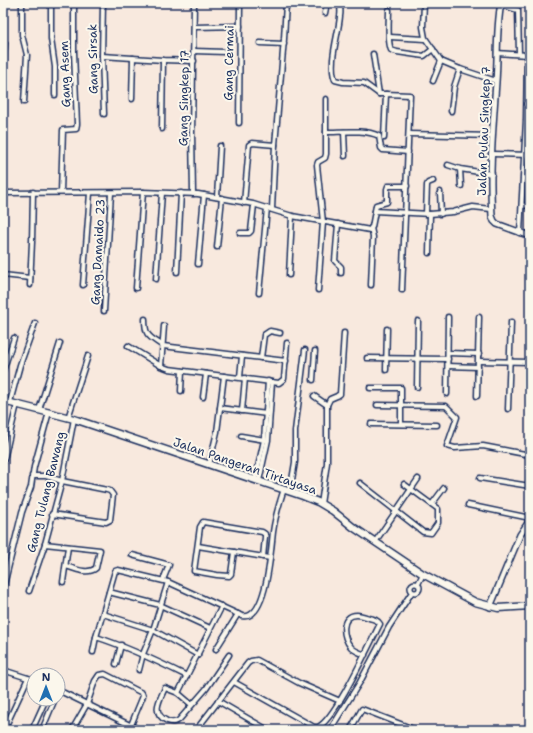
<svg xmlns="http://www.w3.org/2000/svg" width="533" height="733" font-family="'Shantell Sans',sans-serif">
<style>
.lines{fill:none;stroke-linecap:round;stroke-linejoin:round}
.minor-casing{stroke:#1b2f5e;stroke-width:7}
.tertiary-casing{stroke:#1b2f5e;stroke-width:8}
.primary-casing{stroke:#1b2f5e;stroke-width:9}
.minor{stroke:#fbf7ec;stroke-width:4}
.tertiary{stroke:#fbf7ec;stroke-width:5}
.primary{stroke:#fbf7ec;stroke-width:6}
.labels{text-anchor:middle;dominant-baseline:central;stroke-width:4;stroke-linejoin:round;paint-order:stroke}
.street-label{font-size:12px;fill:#1b2f5e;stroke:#fbf7ec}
</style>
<rect width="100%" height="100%" fill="#f8e9de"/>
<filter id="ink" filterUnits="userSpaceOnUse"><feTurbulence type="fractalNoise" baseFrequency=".025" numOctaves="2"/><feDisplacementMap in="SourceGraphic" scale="8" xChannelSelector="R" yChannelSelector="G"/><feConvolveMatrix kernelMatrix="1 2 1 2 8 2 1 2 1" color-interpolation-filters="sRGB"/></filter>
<g filter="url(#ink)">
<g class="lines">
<g class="minor-casing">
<g id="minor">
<path d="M 22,3 L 22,35 L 27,55 L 24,102"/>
<path d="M 51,3 L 51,39 L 55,67 L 55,95"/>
<path d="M 103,3 L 102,56 L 104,114"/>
<path d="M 340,3 C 340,7 341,12 340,16 C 339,33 328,63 335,80 L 343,82 L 364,83 L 379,94"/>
<path d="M 424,3 L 423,27 L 425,38 L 441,61 L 460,69 L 496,81"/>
<path d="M 500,5 L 518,10 L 519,54"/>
<path d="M 389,10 C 389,21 387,40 391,50 L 397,52 L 424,56 L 433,49"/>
<path d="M 325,13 L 327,3"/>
<path d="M 195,27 L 240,26"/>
<path d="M 390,37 L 425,39"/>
<path d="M 260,43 L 284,44"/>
<path d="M 194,51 L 225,52"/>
<path d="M 497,53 L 528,55"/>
<path d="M 373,54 L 379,94 L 386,94"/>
<path d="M 102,56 L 163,60 L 194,61"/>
<path d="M 3,78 L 5,43"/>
<path d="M 433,81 L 441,61"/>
<path d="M 132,99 L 133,58"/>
<path d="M 451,111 L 454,87 L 460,69"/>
<path d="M 239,123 L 240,3"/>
<path d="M 162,129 L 163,60"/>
<path d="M 326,132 C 343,132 364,129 379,136 L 381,148 L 383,150 L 408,152"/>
<path d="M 344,132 L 345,156"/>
<path d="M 409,134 L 492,136"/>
<path d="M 384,138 L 386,94 L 410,95 L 402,290"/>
<path d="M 492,154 L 530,155"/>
<path d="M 448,165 L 460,169 L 492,174"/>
<path d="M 460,169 L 461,186"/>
<path d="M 61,192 L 63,130 L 76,129 L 77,124 L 74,52 L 74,3"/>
<path d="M 440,192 L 441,214"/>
<path d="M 3,193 L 143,192 L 198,194 L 253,204 L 292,216 L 370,230 L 372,227 L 375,211 L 430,214 L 453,212 L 473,207 L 491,209"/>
<path d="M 193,194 L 192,132 L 194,3"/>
<path d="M 217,197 L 220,146"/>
<path d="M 3,203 L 3,243"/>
<path d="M 244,203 L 249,145 L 252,143 L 275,145"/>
<path d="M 522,206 L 530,205"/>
<path d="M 272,209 L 275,145 L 284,39 L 286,3"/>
<path d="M 375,211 L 376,205 L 387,202 L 387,189 L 388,186 L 407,186"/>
<path d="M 426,214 L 427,185 L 428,183 L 433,181"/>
<path d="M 338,224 L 335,261 L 341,267 L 341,273"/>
<path d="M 240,233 L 249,233 L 251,231 L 254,205"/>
<path d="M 520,233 L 526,120 L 527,55"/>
<path d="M 217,247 L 222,198"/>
<path d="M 429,253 L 430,214"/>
<path d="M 198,264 L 204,195"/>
<path d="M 177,272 L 181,193"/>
<path d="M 3,275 L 30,278"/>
<path d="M 289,275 L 292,216"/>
<path d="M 156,279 L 162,193"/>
<path d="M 30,285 L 32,242 L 33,192"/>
<path d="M 83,285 L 90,193"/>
<path d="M 371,285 L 373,237 L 371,228"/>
<path d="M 136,288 L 143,192"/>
<path d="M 318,290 L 323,222 L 317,165 L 318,162 L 325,158 L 326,154 L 326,99"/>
<path d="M 259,293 L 267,208"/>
<path d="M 104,311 L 111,193"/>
<path d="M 145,319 C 145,337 149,336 163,346 L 286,361"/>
<path d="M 128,346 L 161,366 L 169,369 L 279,383 L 284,379 L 287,343"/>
<path d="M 448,353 L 479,354"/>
<path d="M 261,358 L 264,335 L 270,331 L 280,333"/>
<path d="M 367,358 L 448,359"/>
<path d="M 479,361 L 530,362"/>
<path d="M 161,366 L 164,326"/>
<path d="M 448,366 L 478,367"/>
<path d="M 386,370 L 387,329"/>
<path d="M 3,371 L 14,338"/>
<path d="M 240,377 L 242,356"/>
<path d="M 313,380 L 315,351"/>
<path d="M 417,387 L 418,321"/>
<path d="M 370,388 L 401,388 L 401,424"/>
<path d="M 181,391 L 182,371"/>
<path d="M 447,394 L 448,317"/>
<path d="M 314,396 L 327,405"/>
<path d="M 477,396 L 479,317"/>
<path d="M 203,397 L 206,374"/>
<path d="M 10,402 L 20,365 L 35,323"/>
<path d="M 377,405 L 446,406 L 457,417 L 447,446 L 455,448 L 483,446 L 530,455"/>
<path d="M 220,408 L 267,414"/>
<path d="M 508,409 L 511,322"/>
<path d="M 39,410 L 60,343"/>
<path d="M 242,411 L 245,378"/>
<path d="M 68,418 L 88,356"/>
<path d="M 371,424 L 437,425"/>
<path d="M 241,436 L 265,440"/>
<path d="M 3,464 L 17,404"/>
<path d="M 209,465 L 217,432 L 224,376"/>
<path d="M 32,476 L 46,476 L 62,481 L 107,490 L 110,491 L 113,495 L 110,520 L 106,522 L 52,514"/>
<path d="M 480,478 L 530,486"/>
<path d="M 255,480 L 264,440 L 268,381"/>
<path d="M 259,481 L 268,440 L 272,382"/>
<path d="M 360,483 L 423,532 L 431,533 L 438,523 L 438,509 L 404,484"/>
<path d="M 290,492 L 295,462 L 295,431 L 305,350"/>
<path d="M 321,504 L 327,463 L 327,405 L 330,399 L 337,396 L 340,394 L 344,333"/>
<path d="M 432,504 L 444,488"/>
<path d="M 468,505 L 530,518"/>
<path d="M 375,542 L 418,479"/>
<path d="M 45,544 L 100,550 L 96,568 C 88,575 75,569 66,566"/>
<path d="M 198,546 L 270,558"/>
<path d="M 234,552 L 231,574 L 229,576 L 217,575 L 194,571 L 200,527 L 203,522 L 262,532 L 265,534 L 265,537 L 263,557"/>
<path d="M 132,555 L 162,563 L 169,565 L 163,580"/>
<path d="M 63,582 L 68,547"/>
<circle cx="415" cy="588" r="4.5"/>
<path d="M 418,584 L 423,574"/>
<path d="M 4,585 L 22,512 L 31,487 L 34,467 L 49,412"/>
<path d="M 29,591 L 45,544 L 62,481 L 74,419"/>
<path d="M 109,592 L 160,605 L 210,628"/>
<path d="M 103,614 L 153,630 L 198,655"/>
<path d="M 96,637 C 128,647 157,661 187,676"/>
<path d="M 216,649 L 238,614"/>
<path d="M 93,652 L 96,637 L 115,571 L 118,570 L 168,582 L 242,616 C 267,622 271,548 273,532 C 275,517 279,504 284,489"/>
<path d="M 116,664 L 121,645"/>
<path d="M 3,670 L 34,680"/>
<path d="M 139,670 L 143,654 L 153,630 L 168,582"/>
<path d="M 234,682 L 314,727 L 318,727 C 335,720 370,643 380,624 C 378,620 374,619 369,618 C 366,617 361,615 357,615 C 340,615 342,638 351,647 C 354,651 361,653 365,655"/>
<path d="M 58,690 L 140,730"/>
<path d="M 178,693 L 222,606"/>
<path d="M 218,701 L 268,730"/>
<path d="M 192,705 L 178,693 L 165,688 C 159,701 151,713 167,721 C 172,723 175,723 179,720 L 206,689 L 229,655"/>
<path d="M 4,730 L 28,678"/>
<path d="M 32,730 L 46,699"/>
<path d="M 42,730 L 55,699"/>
<path d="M 72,730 L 87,704 L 95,681 L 99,675 L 105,674 L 142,693 L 143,696 L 129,730"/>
<path d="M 196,730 L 248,663 L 251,661 L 257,660 L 299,683 L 340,701"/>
<path d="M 330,730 L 360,682 L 389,627 L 412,592"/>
<path d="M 350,730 L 362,709 L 416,730"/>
</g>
</g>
<g class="tertiary-casing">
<g id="tertiary">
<path d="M 501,3 C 496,30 498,55 496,82 C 493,126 489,171 492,216 L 494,221 L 497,224 L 530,236"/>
<path d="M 490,607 L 520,535 L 530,520"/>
</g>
</g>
<g class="primary-casing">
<path id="primary" d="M 3,401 L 74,419 L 303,496 L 318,502 L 333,511 L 353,527 L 423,574 L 475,602 L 498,608 L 530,606"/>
</g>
<use href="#minor" class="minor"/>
<use href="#tertiary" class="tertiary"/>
<use href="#primary" class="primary"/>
</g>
</g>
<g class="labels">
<g class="street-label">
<text transform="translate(93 59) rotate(-91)">Gang Sirsak</text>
<text transform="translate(229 63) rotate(-89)">Gang Cermai</text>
<text transform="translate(65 74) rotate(-92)">Gang Asem</text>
<text transform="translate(184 98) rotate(-89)">Gang Singkep 17</text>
<text transform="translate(484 131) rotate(-88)">Jalan Pulau Singkep 7</text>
<text transform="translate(98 252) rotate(-87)">Gang Damaido 23</text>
<text transform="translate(245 466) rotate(19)">Jalan Pangeran Tirtayasa</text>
<text transform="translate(46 492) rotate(-76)">Gang Tulang Bawang</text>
</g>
</g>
<rect width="533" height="733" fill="none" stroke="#fbf7ec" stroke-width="16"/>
<rect x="8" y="8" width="517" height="717" fill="none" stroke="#1b2f5e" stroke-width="1.5" filter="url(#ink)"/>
<g transform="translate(46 687)"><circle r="19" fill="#fbf7ec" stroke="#a1a7b3"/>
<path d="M0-3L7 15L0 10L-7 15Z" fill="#1f6fb2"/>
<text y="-6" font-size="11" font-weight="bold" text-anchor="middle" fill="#1b2f5e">N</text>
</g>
</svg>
